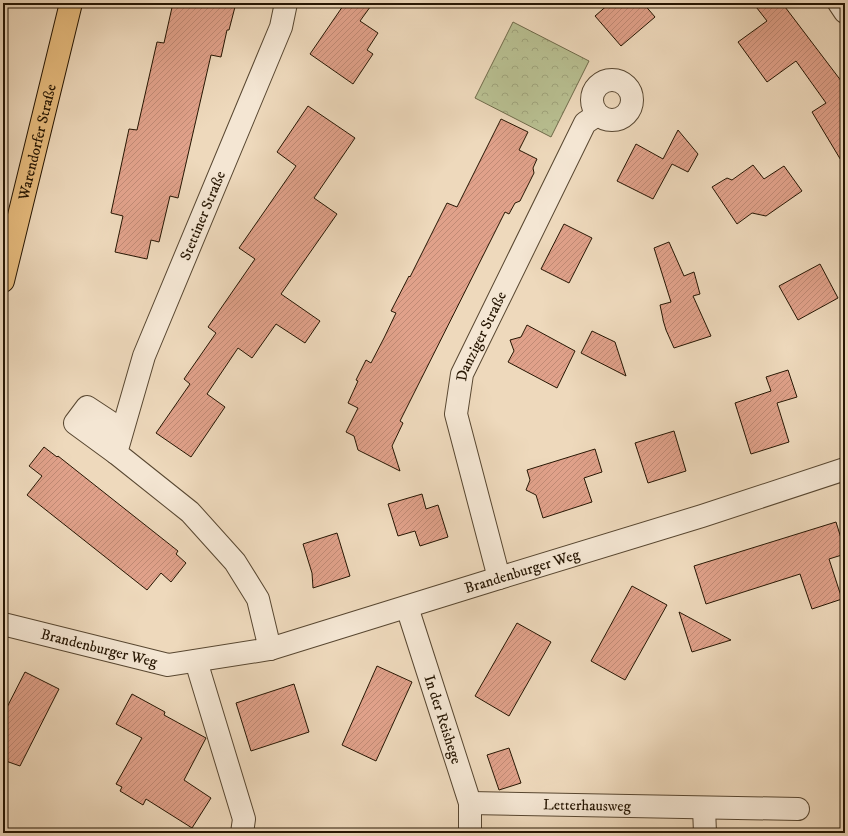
<svg xmlns="http://www.w3.org/2000/svg" width="848" height="836" font-family="'IM FELL DW Pica',serif">
<style>
.park{fill:url(#park-crowns);stroke:#6f6a4a}
.building{fill:url(#building-hatch);stroke:#261603}
.lines{fill:none;stroke-linecap:round;stroke-linejoin:round}
.minor-casing{stroke:#584731;stroke-width:24}
.major-casing{stroke:#261603;stroke-width:24}
.minor{stroke:#f4e6d3;stroke-width:22}
.major{stroke:#e7bc7e;stroke-width:22}
.labels{text-anchor:middle;dominant-baseline:central;stroke-width:3;stroke-linejoin:round;paint-order:stroke}
.street-label{font-size:15px;fill:#261603;stroke:#f4e6d3}
</style>
<defs>
<pattern id="park-crowns" width="20" height="18" patternUnits="userSpaceOnUse"><rect width="20" height="18" fill="#b8bf91"/><path d="M2 6a3 3 0 1 1 6 0M12 15a3 3 0 1 1 6 0" fill="none" stroke="#9ea37b"/></pattern>
<pattern id="building-hatch" width="6" height="6" patternUnits="userSpaceOnUse"><rect width="6" height="6" fill="#e0a18a"/><path d="M-1 1l2-2M0 6l6-6M5 7l2-2" fill="none" stroke="#c08a75"/></pattern>
</defs>
<rect width="100%" height="100%" fill="#eed9bc"/>
<filter id="stains"><feTurbulence type="fractalNoise" baseFrequency=".005" numOctaves="4"/><feColorMatrix values="0 0 0 0 .2 0 0 0 0 .09 0 0 0 0 .02 0 0 0 .5 -.17"/></filter>
<radialGradient id="worn" r=".72"><stop offset=".6" stop-color="#630" stop-opacity="0"/><stop offset="1" stop-color="#630" stop-opacity=".3"/></radialGradient>
<path class="park" d="M 513,22 L 589,61 L 551,137 L 475,98 Z"/>
<g class="building">
<path d="M 173,3 L 236,3 L 229,30 L 227,30 L 221,57 L 211,55 L 178,198 L 170,196 L 159,242 L 151,240 L 147,259 L 115,252 L 123,216 L 111,213 L 129,129 L 137,130 L 157,42 L 164,43 Z"/>
<path d="M 345,3 L 373,3 L 360,21 L 378,33 L 367,50 L 373,54 L 353,84 L 310,54 Z"/>
<path d="M 610,3 L 643,3 L 655,17 L 621,46 L 595,16 Z"/>
<path d="M 753,3 L 782,3 L 845,86 L 845,167 L 812,112 L 826,103 L 796,61 L 767,82 L 738,42 L 767,21 Z"/>
<path d="M 308,106 L 355,138 L 314,198 L 337,214 L 281,294 L 320,321 L 305,343 L 276,324 L 252,358 L 238,348 L 207,394 L 225,407 L 191,457 L 156,433 L 190,384 L 184,379 L 216,333 L 208,327 L 255,259 L 239,248 L 296,166 L 277,152 Z"/>
<path d="M 501,119 L 528,132 L 519,150 L 537,159 L 533,168 L 534,173 L 520,201 L 515,203 L 509,214 L 505,212 L 400,421 L 403,423 L 392,446 L 400,471 L 358,450 L 354,436 L 346,432 L 358,408 L 348,403 L 358,381 L 356,380 L 366,360 L 371,363 L 384,338 L 396,313 L 391,311 L 409,276 L 410,277 L 447,203 L 457,207 Z"/>
<path d="M 678,130 L 698,154 L 688,172 L 672,164 L 653,199 L 617,181 L 636,144 L 663,159 Z"/>
<path d="M 753,165 L 764,179 L 784,166 L 802,191 L 766,216 L 752,213 L 737,224 L 712,187 L 727,178 L 732,180 Z"/>
<path d="M 564,224 L 592,238 L 569,283 L 541,269 Z"/>
<path d="M 669,242 L 684,276 L 694,272 L 700,294 L 693,296 L 711,336 L 674,348 L 666,330 L 663,320 L 663,319 L 660,305 L 671,302 L 654,248 Z"/>
<path d="M 820,264 L 838,298 L 798,320 L 779,286 Z"/>
<path d="M 527,325 L 575,351 L 557,388 L 508,362 L 514,351 L 510,340 L 521,337 Z"/>
<path d="M 592,331 L 615,342 L 626,376 L 581,353 Z"/>
<path d="M 788,370 L 797,397 L 777,403 L 789,442 L 751,454 L 735,403 L 771,391 L 766,377 Z"/>
<path d="M 674,431 L 686,471 L 648,483 L 635,443 Z"/>
<path d="M 44,447 L 57,457 L 58,456 L 178,551 L 176,554 L 186,563 L 171,582 L 161,573 L 147,590 L 27,495 L 42,476 L 29,466 Z"/>
<path d="M 595,449 L 602,472 L 584,478 L 592,502 L 543,518 L 536,495 L 526,490 L 530,480 L 527,470 Z"/>
<path d="M 422,494 L 426,509 L 438,505 L 448,537 L 420,546 L 415,531 L 398,536 L 388,504 Z"/>
<path d="M 836,522 L 845,551 L 845,554 L 829,559 L 842,599 L 812,609 L 800,574 L 706,604 L 694,566 Z"/>
<path d="M 337,533 L 350,576 L 313,588 L 312,573 L 303,544 Z"/>
<path d="M 632,586 L 667,605 L 625,680 L 591,661 Z"/>
<path d="M 679,612 L 731,640 L 692,652 Z"/>
<path d="M 517,623 L 551,642 L 509,716 L 475,696 Z"/>
<path d="M 377,666 L 412,682 L 376,761 L 342,745 Z"/>
<path d="M 25,672 L 59,689 L 20,766 L 3,760 L 3,715 Z"/>
<path d="M 294,684 L 309,732 L 251,751 L 236,703 Z"/>
<path d="M 132,694 L 165,712 L 164,715 L 206,738 L 184,780 L 211,798 L 192,828 L 146,799 L 143,805 L 120,791 L 122,787 L 116,784 L 142,738 L 116,724 Z"/>
<path d="M 509,748 L 521,783 L 499,790 L 487,755 Z"/>
</g>
<g class="lines">
<g class="minor-casing">
<g id="minor">
<path d="M 839,3 L 845,12"/>
<circle cx="612" cy="100" r="20"/>
<path d="M 116,453 L 75,423 L 87,407 L 122,430"/>
<path id="s1" d="M 499,578 L 456,414 L 462,374 L 585,123 L 597,115"/>
<path id="s2" d="M 407,607 L 470,803 L 470,833"/>
<path id="s3" d="M 3,624 L 168,665 L 270,649 L 499,578 L 702,516 L 845,469"/>
<path id="s4" d="M 270,649 L 258,599 L 235,562 L 190,512 L 116,453 L 144,356 L 281,27 L 286,3"/>
<path d="M 196,661 L 244,819 L 242,833"/>
<path id="s5" d="M 470,803 L 798,809"/>
<path d="M 704,808 L 705,833"/>
</g>
</g>
<g class="major-casing">
<g id="major">
<path id="s6" d="M 3,281 L 71,3"/>
</g>
</g>
<use href="#minor" class="minor"/>
<use href="#major" class="major"/>
</g>
<g class="labels">
<g class="street-label">
<text stroke="none"><textPath href="#s6" startOffset="143">Warendorfer Straße</textPath></text>
<text stroke="none"><textPath href="#s4" startOffset="510">Stettiner Straße</textPath></text>
<text stroke="none"><textPath href="#s1" startOffset="252">Danziger Straße</textPath></text>
<text stroke="none"><textPath href="#s3" startOffset="537">Brandenburger Weg</textPath></text>
<text stroke="none"><textPath href="#s3" startOffset="99">Brandenburger Weg</textPath></text>
<text stroke="none"><textPath href="#s2" startOffset="118">In der Reishege</textPath></text>
<text stroke="none"><textPath href="#s5" startOffset="117">Letterhausweg</textPath></text>
</g>
</g>
<rect width="848" height="836" fill="none" stroke="#eed9bc" stroke-width="16"/>
<rect x="4" y="4" width="840" height="828" fill="none" stroke="#261603" stroke-width="2"/>
<rect x="8" y="8" width="832" height="820" fill="none" stroke="#261603"/>
<rect width="100%" height="100%" filter="url(#stains)"/>
<rect width="100%" height="100%" fill="url(#worn)"/>
</svg>
